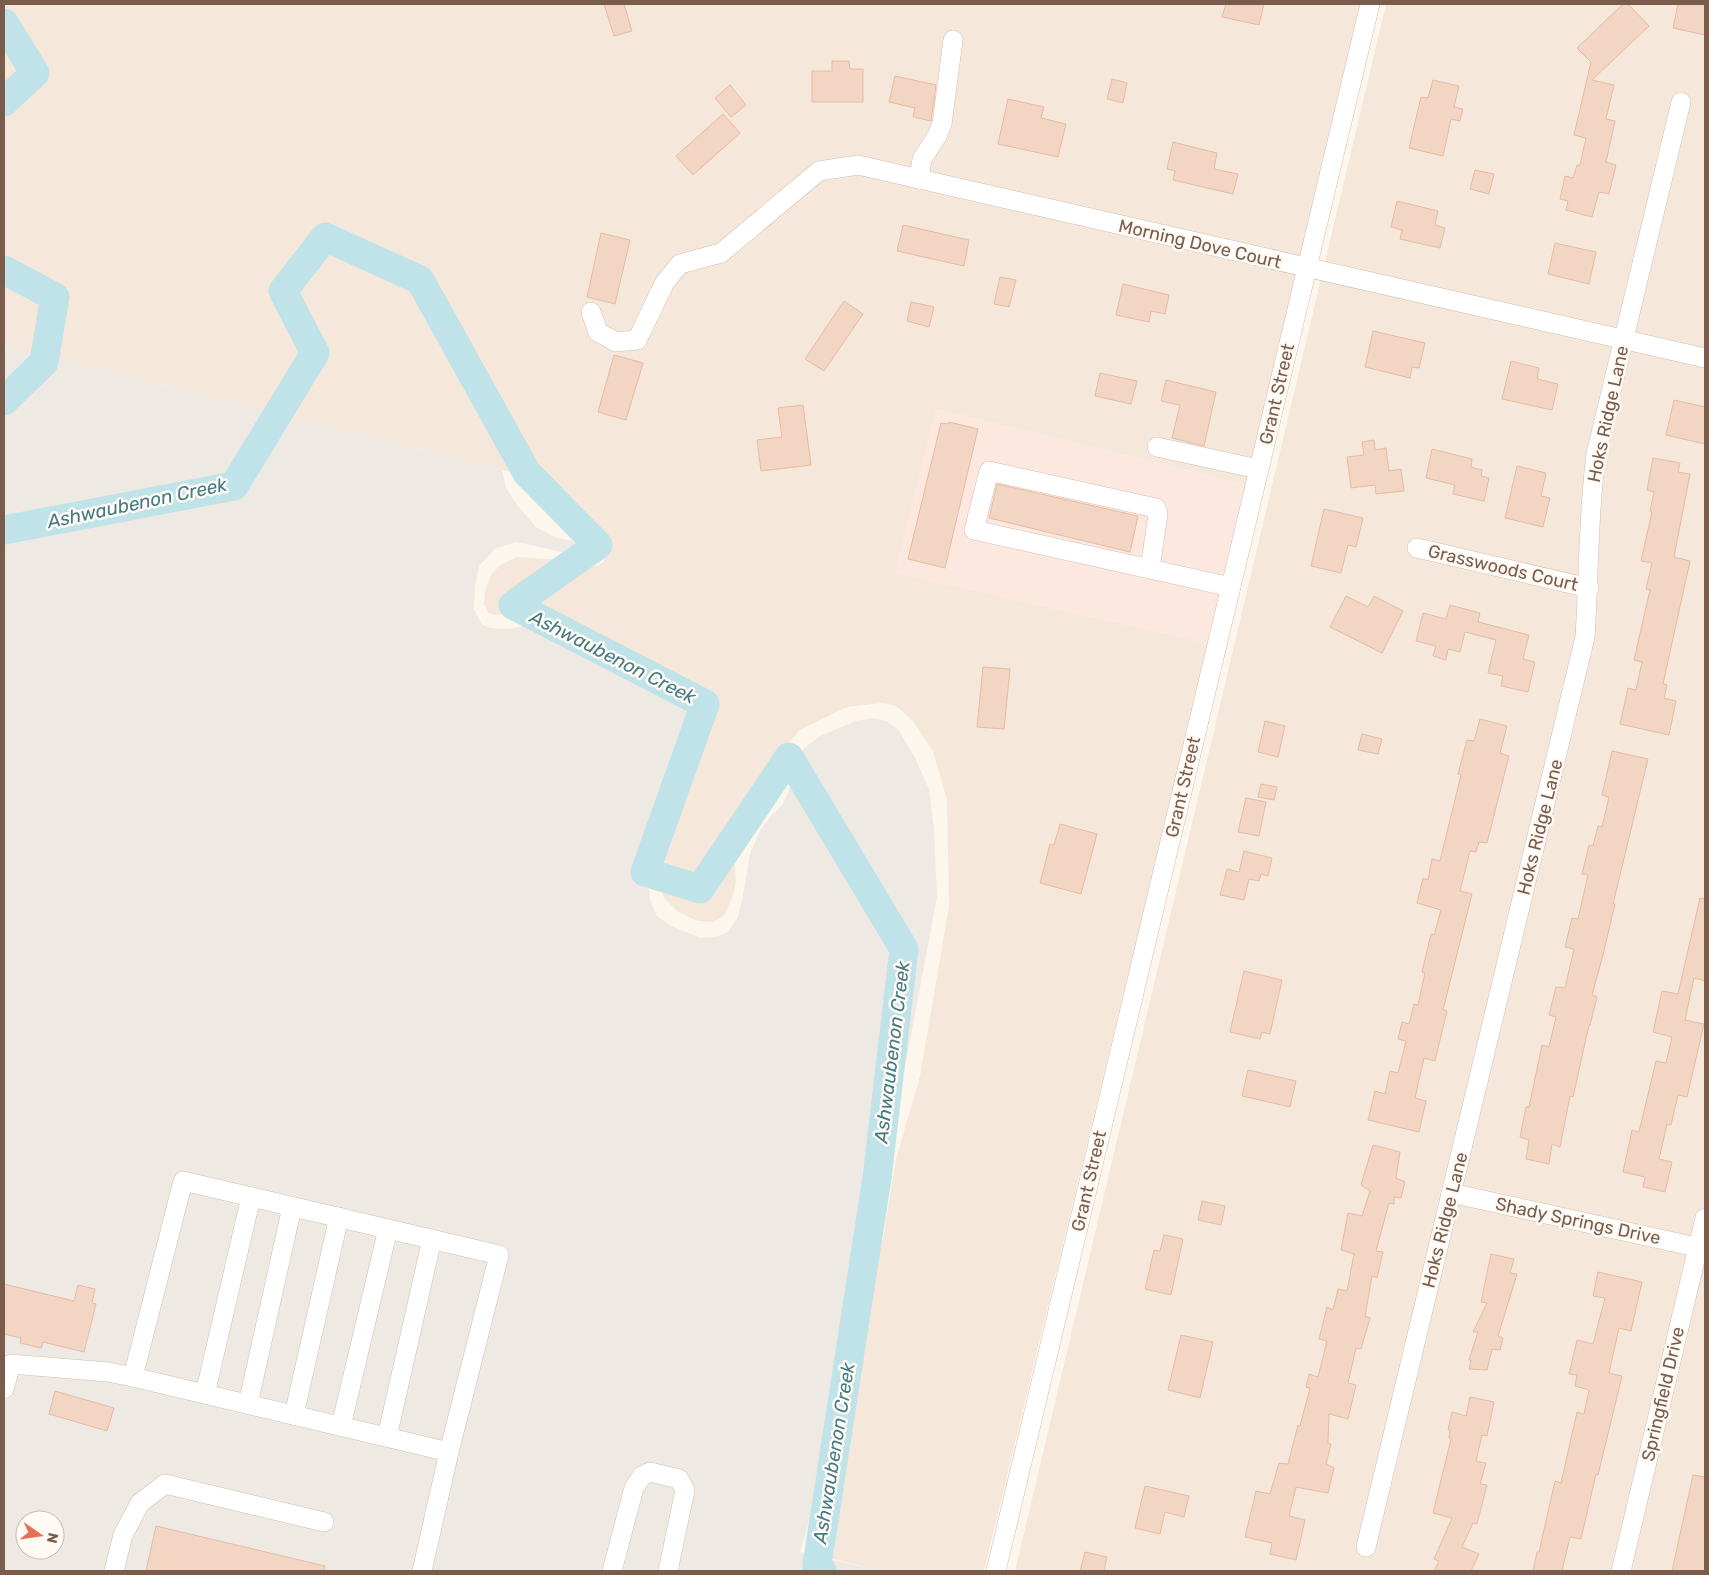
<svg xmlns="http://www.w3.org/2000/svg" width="1709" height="1575" font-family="Rubik,sans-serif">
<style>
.residential{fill:#f5e8da}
.commercial{fill:#fde8e0}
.industrial{fill:#efe9e4;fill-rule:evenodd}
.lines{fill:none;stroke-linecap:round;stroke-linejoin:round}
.river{stroke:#bfe3e8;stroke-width:29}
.building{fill:#f3d5c3;stroke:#e6bba3}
.minor-casing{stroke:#d1beb0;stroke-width:20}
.minor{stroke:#fff;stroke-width:19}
.labels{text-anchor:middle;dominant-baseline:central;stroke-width:5;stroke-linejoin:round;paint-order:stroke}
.street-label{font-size:18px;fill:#7a5c4d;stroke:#fffaf3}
.water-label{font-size:19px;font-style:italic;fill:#437c86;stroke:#fffaf3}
</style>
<rect width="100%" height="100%" fill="#fdf6ec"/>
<g class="residential">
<path d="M 4,4 L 1360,4 L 1246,485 L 936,409 L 896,573 L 1208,643 L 984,1571 L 879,1571 L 826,1557 L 835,1497 L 850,1432 L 871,1289 L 883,1238 L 896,1159 L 920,1076 L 949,906 L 947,800 L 933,751 L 912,720 L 896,706 L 882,703 L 847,707 L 800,730 L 778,754 L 772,768 L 767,805 L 764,813 L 751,825 L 741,841 L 735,865 L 736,881 L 733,896 L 724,916 L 713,922 L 698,921 L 678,912 L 665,899 L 659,886 L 664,852 L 682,798 L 708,733 L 712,712 L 712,700 L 704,691 L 595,639 L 563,619 L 543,611 L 494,615 L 488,613 L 484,604 L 485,590 L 492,573 L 502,564 L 517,557 L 562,560 L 583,565 L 598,566 L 604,561 L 606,551 L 604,540 L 598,536 L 561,522 L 550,516 L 536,503 L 518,474 L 4,345 Z"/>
<path d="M 1386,4 L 1705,4 L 1705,1571 L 1015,1571 Z"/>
</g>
<path class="commercial" d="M 936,409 L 1246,485 L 1208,643 L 895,573 Z"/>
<path class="industrial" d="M 4,345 L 502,470 L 506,488 L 517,505 L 536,527 L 557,538 L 572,541 L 577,545 L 576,550 L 566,553 L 516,542 L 496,548 L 479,566 L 475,587 L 474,609 L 482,625 L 491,628 L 511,629 L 522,626 L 531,626 L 553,631 L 693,703 L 697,709 L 699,718 L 678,763 L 656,825 L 648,881 L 650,900 L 657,916 L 671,926 L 701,938 L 716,937 L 728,932 L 738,917 L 744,889 L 750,854 L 760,831 L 771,816 L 782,805 L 788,793 L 803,749 L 820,736 L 856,721 L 873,718 L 886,721 L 898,729 L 914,756 L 929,789 L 934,829 L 937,897 L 907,1057 L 851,1280 L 845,1328 L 818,1491 L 800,1552 L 879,1571 L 4,1571 ZM 25,1520 L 55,1520 L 55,1550 L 25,1550 Z"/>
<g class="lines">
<g class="river">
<path d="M 4,23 L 35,73 L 4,102"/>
<path d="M 4,270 L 55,297 L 44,362 L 4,401"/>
<path d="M 4,530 L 234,486 L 315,353 L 283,291 L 325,237 L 420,280 L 527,473 L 598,545 L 513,605 L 705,704 L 645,872 L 700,889 L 789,757 L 904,949 L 877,1178 L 817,1565 L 822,1571"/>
</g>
</g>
<g class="building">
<path d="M 604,4 L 624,4 L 632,31 L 614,36 Z"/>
<path d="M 1226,4 L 1264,4 L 1259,25 L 1222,17 Z"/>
<path d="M 1623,4 L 1628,4 L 1649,26 L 1592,80 L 1614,85 L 1606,119 L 1615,121 L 1606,162 L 1616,165 L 1609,194 L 1599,192 L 1592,217 L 1566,210 L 1568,201 L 1560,199 L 1565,176 L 1573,178 L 1577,165 L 1580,165 L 1586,138 L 1574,135 L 1591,62 L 1577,48 Z"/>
<path d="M 1678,4 L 1705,4 L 1705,35 L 1673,28 Z"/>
<path d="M 832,61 L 849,61 L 850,69 L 863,69 L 863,102 L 812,102 L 812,71 L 832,71 Z"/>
<path d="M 895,76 L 936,85 L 931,121 L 913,117 L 915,108 L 889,102 Z"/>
<path d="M 1112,79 L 1127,83 L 1123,103 L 1107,99 Z"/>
<path d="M 1433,80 L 1459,86 L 1454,107 L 1463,109 L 1460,121 L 1451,119 L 1443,156 L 1409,148 L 1421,97 L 1428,98 Z"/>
<path d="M 730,85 L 746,105 L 731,117 L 715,98 Z"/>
<path d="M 1008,99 L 1044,107 L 1041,118 L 1066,124 L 1058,157 L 998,144 Z"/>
<path d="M 723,114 L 740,133 L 693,175 L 676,156 Z"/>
<path d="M 1173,142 L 1217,153 L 1214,169 L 1238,174 L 1233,194 L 1173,180 L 1175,171 L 1167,169 Z"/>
<path d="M 1475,170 L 1494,174 L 1489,194 L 1470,189 Z"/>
<path d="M 1397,201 L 1438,211 L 1435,225 L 1445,228 L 1440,248 L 1400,239 L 1402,230 L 1391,227 Z"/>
<path d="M 903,225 L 969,240 L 964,266 L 897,251 Z"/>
<path d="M 601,233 L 630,240 L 615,304 L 587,297 Z"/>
<path d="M 1555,243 L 1596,252 L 1589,284 L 1548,274 Z"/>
<path d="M 1000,277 L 1016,280 L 1009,307 L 994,304 Z"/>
<path d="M 1123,284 L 1169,295 L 1165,314 L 1151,311 L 1149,322 L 1116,315 Z"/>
<path d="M 844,301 L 863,314 L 824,371 L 805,359 Z"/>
<path d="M 911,302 L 934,307 L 929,327 L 907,321 Z"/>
<path d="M 1373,331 L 1425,343 L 1419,368 L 1412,367 L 1410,378 L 1365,367 Z"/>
<path d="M 614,355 L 643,363 L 626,420 L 598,412 Z"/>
<path d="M 1511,361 L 1539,368 L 1537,379 L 1558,384 L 1552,410 L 1502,399 Z"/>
<path d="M 1100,373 L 1137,381 L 1131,404 L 1095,396 Z"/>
<path d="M 1166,380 L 1216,392 L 1204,446 L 1172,438 L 1180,405 L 1161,401 Z"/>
<path d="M 1674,400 L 1705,407 L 1705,444 L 1666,435 Z"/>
<path d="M 803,405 L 811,465 L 761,471 L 757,440 L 782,437 L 778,408 Z"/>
<path d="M 949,422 L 978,429 L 945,568 L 908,559 L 941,423 L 948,424 Z"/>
<path d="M 1374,440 L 1375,450 L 1386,448 L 1389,471 L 1401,469 L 1404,491 L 1376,494 L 1375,485 L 1351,488 L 1347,457 L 1364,455 L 1362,442 Z"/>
<path d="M 1432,449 L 1472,459 L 1471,467 L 1482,470 L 1481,476 L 1489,478 L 1484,501 L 1453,494 L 1455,485 L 1426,478 Z"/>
<path d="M 1653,458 L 1680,463 L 1678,472 L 1690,474 L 1674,557 L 1690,561 L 1663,684 L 1667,685 L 1664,698 L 1676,701 L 1669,735 L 1620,724 L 1628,688 L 1636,690 L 1642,662 L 1634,660 L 1650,590 L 1646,589 L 1652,563 L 1641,561 L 1652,512 L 1650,511 L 1654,492 L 1647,490 Z"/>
<path d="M 1517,466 L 1546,473 L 1541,496 L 1550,498 L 1543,527 L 1505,518 Z"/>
<path d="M 997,484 L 1138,516 L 1130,552 L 989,518 Z"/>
<path d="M 1324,509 L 1363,518 L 1356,547 L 1348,545 L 1341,573 L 1311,566 Z"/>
<path d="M 1346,596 L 1368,607 L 1374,596 L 1403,611 L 1382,653 L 1330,627 Z"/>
<path d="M 1450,605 L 1480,613 L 1478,622 L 1529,635 L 1523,659 L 1535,662 L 1528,692 L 1501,686 L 1503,676 L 1488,673 L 1496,640 L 1465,632 L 1460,652 L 1448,649 L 1446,660 L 1433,656 L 1436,646 L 1416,641 L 1423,613 L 1446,619 Z"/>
<path d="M 983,667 L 1010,669 L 1004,729 L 977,727 Z"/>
<path d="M 1480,719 L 1507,726 L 1500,753 L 1509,756 L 1487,843 L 1479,842 L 1476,852 L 1470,851 L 1460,891 L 1472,894 L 1443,1010 L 1447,1011 L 1435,1061 L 1424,1058 L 1415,1098 L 1426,1101 L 1419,1132 L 1368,1120 L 1375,1091 L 1385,1094 L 1390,1071 L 1398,1073 L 1406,1041 L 1398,1039 L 1402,1022 L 1409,1024 L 1414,1004 L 1418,1005 L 1425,973 L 1422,972 L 1431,934 L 1434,935 L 1441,910 L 1417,903 L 1423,878 L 1428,880 L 1432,859 L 1440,861 L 1461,775 L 1458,774 L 1467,740 L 1474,741 Z"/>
<path d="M 1265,721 L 1285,726 L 1278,757 L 1258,752 Z"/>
<path d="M 1362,734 L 1382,739 L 1378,754 L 1358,750 Z"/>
<path d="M 1612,751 L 1648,759 L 1613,904 L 1615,904 L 1603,955 L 1592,995 L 1597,997 L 1590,1025 L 1589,1025 L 1573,1097 L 1570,1096 L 1560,1147 L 1552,1144 L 1549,1164 L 1526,1159 L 1529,1140 L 1520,1137 L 1526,1107 L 1529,1107 L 1542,1045 L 1549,1047 L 1556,1017 L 1549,1015 L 1556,987 L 1565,988 L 1574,949 L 1565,947 L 1572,918 L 1578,919 L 1588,875 L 1582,874 L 1589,845 L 1593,846 L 1598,826 L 1602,827 L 1609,797 L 1602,795 Z"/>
<path d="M 1261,784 L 1277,787 L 1274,800 L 1258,797 Z"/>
<path d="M 1246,798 L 1266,802 L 1259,836 L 1238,832 Z"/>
<path d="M 1060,824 L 1097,834 L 1081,894 L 1040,883 L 1050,844 L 1054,845 Z"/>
<path d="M 1244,851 L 1272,858 L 1268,876 L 1261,874 L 1259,881 L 1249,879 L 1244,900 L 1220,895 L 1227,869 L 1239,872 Z"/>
<path d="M 1700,898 L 1705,899 L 1705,981 L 1694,978 L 1685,1020 L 1704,1024 L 1687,1097 L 1678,1095 L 1671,1125 L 1667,1124 L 1659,1159 L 1672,1162 L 1665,1192 L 1643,1187 L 1645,1177 L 1623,1172 L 1632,1130 L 1639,1132 L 1656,1061 L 1666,1063 L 1672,1037 L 1653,1032 L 1662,991 L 1678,994 Z"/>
<path d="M 1244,971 L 1282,980 L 1270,1034 L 1262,1032 L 1260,1039 L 1230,1032 Z"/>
<path d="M 1248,1070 L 1296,1081 L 1290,1107 L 1242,1096 Z"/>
<path d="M 1373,1145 L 1400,1152 L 1396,1178 L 1405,1182 L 1401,1198 L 1394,1197 L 1394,1204 L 1389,1203 L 1376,1251 L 1383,1252 L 1377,1278 L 1372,1276 L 1365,1316 L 1370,1318 L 1361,1349 L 1356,1348 L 1348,1383 L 1356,1385 L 1348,1419 L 1329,1414 L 1328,1443 L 1331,1444 L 1326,1464 L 1334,1468 L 1328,1493 L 1296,1487 L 1289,1516 L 1305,1520 L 1296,1560 L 1270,1554 L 1272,1543 L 1245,1537 L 1256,1491 L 1270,1494 L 1279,1463 L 1288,1464 L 1298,1425 L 1300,1426 L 1310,1388 L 1306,1387 L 1309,1374 L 1318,1377 L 1327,1341 L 1319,1339 L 1327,1307 L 1333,1310 L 1338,1289 L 1347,1291 L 1354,1254 L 1341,1250 L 1348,1213 L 1362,1216 L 1370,1191 L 1361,1185 Z"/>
<path d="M 1202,1201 L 1225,1206 L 1221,1225 L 1198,1220 Z"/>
<path d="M 1164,1235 L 1183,1239 L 1171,1295 L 1145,1289 L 1154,1250 L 1160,1251 Z"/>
<path d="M 1491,1254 L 1514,1259 L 1510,1273 L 1517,1274 L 1498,1336 L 1503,1338 L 1500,1350 L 1492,1349 L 1487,1370 L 1469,1369 L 1471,1360 L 1469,1360 L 1478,1332 L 1473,1332 L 1487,1303 L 1481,1302 Z"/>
<path d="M 1598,1272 L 1642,1282 L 1631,1331 L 1619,1328 L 1609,1373 L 1622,1376 L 1598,1475 L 1596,1474 L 1581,1539 L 1570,1537 L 1562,1571 L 1533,1571 L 1537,1552 L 1539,1552 L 1555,1481 L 1561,1483 L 1577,1412 L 1584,1414 L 1589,1390 L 1575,1386 L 1577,1375 L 1569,1374 L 1577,1340 L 1593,1344 L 1605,1298 L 1593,1296 Z"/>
<path d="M 4,1284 L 74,1301 L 78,1285 L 95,1289 L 92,1303 L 96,1304 L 84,1352 L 43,1342 L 41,1348 L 20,1343 L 21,1338 L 4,1334 Z"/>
<path d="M 1181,1335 L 1213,1342 L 1200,1398 L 1168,1390 Z"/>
<path d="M 55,1391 L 114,1408 L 107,1431 L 49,1414 Z"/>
<path d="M 1470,1397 L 1494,1402 L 1487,1436 L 1482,1435 L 1476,1461 L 1486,1463 L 1480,1484 L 1487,1485 L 1477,1524 L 1473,1523 L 1462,1547 L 1479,1554 L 1471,1571 L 1434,1571 L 1439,1561 L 1434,1559 L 1452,1518 L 1433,1513 L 1451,1439 L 1449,1438 L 1450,1430 L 1448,1430 L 1452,1412 L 1466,1416 Z"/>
<path d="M 1693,1475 L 1705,1477 L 1705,1571 L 1672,1571 Z"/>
<path d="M 1145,1486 L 1189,1496 L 1184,1517 L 1165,1512 L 1160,1534 L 1135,1528 Z"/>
<path d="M 156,1526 L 325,1566 L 324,1571 L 146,1571 Z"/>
<path d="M 1085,1552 L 1107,1557 L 1104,1571 L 1080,1571 Z"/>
</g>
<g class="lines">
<g class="minor-casing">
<g id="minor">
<path d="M 919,179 L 922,159 L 937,136 L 942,124 L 953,40"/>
<path d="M 591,312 L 598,332 L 616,342 L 637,340 L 665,282 L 680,264 L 721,253 L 819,171 L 858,165 L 1705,358"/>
<path d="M 1157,447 L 1258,469"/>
<path d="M 1417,548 L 1589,588"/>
<path d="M 1150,569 L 1158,514 L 1156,508 L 989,471 L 974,530 L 1231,587"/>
<path d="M 1451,1193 L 1705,1249"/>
<path d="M 4,1389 L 11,1364 L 108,1372 L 133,1377"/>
<path d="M 205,1394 L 251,1197"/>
<path d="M 248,1404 L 292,1207"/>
<path d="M 294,1415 L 339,1217"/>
<path d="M 341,1426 L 388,1229"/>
<path d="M 387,1437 L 432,1239"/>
<path d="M 1366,1547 L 1585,637 C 1589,576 1588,515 1596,454 L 1681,102"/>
<path d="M 114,1571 L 123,1535 L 140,1503 L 165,1484 L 324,1522"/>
<path d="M 422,1571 L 449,1452 L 499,1255 L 183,1181 L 133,1377 L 449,1452"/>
<path d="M 612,1571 L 634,1488 L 642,1476 L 650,1472 L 679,1479 L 685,1490 L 668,1571"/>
<path d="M 996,1571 L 1370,4"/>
<path d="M 1621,1571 L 1705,1218"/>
</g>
</g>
<use href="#minor" class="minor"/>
</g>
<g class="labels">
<g class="street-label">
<text transform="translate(1200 244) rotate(13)">Morning Dove Court</text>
<text transform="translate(1277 394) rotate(-77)">Grant Street</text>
<text transform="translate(1608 414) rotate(-78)">Hoks Ridge Lane</text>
<text transform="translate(1503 568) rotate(13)">Grasswoods Court</text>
<text transform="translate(1183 787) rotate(-77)">Grant Street</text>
<text transform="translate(1540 827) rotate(-76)">Hoks Ridge Lane</text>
<text transform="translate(1089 1181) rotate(-77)">Grant Street</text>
<text transform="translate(1445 1220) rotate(-76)">Hoks Ridge Lane</text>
<text transform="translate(1578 1221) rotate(12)">Shady Springs Drive</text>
<text transform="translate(1663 1394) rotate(-77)">Springfield Drive</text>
</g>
<g class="water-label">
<text transform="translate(137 503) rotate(-12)">Ashwaubenon Creek</text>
<text transform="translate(613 657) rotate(27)">Ashwaubenon Creek</text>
<text transform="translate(892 1052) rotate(-83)">Ashwaubenon Creek</text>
<text transform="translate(834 1453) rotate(-81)">Ashwaubenon Creek</text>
</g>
</g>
<rect width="1709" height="1575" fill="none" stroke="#7a5c4d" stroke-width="10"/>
<g transform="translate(40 1535) rotate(103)"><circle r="24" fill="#fffaf3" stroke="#cabbb1"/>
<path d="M0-4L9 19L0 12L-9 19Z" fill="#e76f51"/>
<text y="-8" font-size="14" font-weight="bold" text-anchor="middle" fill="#7a5c4d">N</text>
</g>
</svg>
